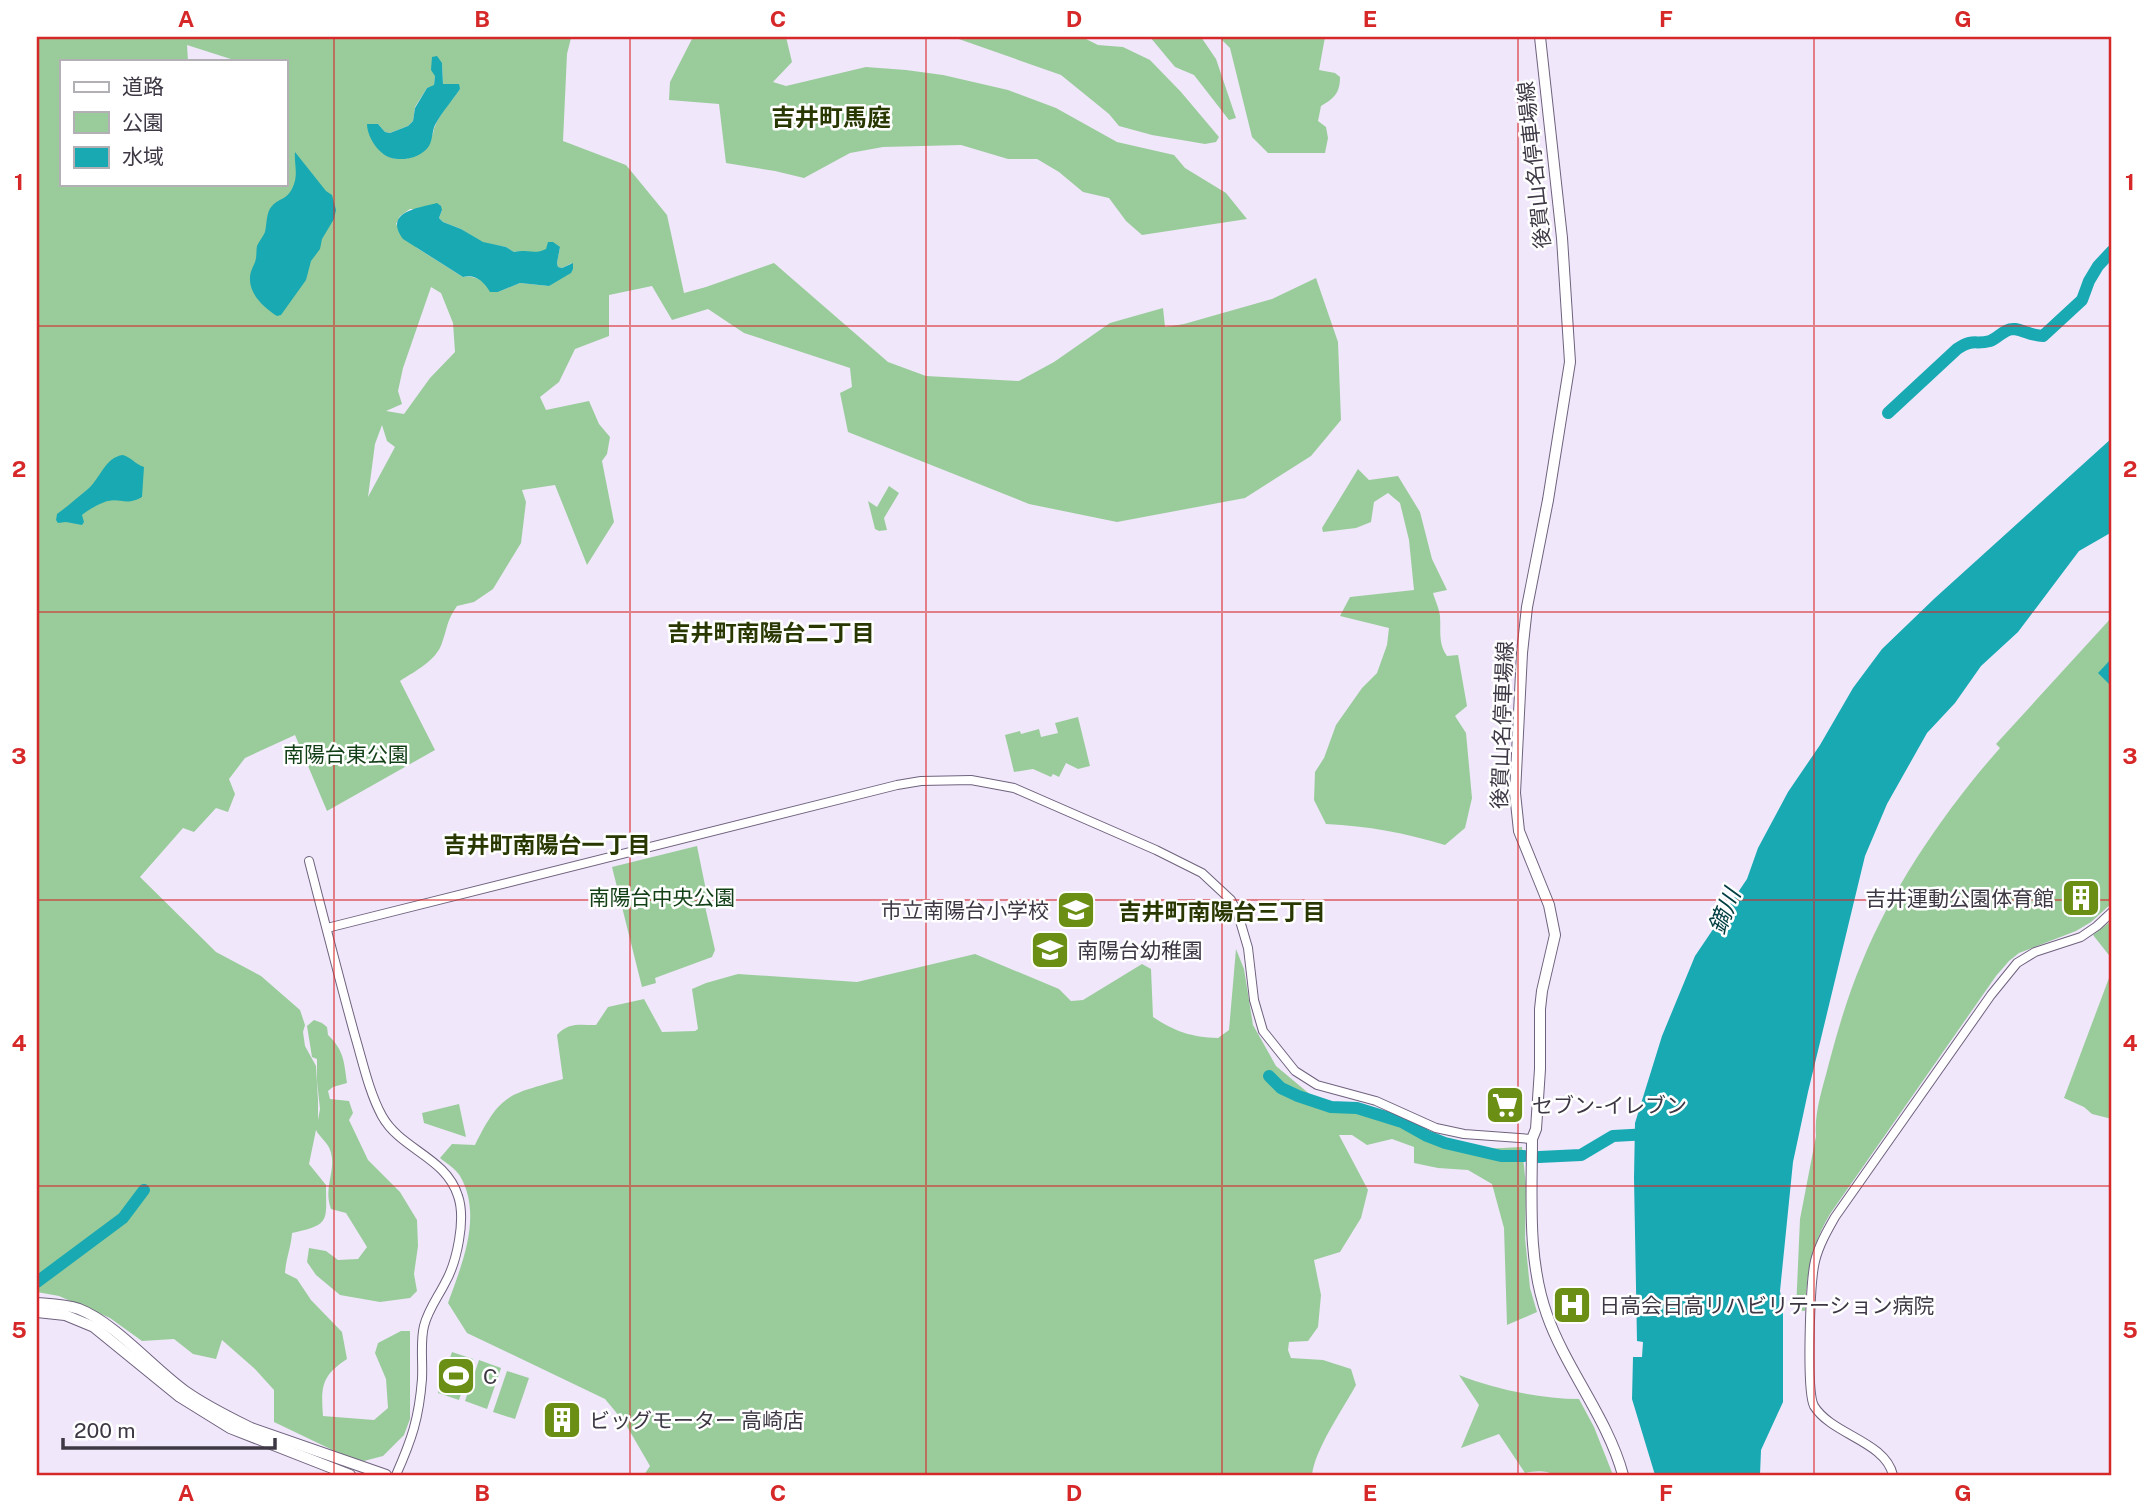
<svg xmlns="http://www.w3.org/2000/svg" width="2149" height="1512" font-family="'Public Sans','Noto Sans JP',sans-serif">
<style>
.green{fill:#9acc9b;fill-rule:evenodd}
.water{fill:#18a9b3}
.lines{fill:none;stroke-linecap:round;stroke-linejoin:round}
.river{stroke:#18a9b3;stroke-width:12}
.minor-casing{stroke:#6f627e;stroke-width:10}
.major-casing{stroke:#6f627e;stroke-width:12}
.minor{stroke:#fff;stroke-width:8}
.major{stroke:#fff;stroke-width:10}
.grid{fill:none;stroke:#d62828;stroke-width:2;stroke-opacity:0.55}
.labels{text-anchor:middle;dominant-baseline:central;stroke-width:5;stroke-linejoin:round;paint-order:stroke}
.street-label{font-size:21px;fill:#3e3845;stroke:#fff}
.park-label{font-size:21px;fill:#123f16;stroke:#fff}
.poi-label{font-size:21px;fill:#3e3845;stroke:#fff;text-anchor:start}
.neighbourhood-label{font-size:23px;font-weight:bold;fill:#283800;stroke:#fff}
.water-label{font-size:23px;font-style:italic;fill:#003d41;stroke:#fff}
.quarter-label{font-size:24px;font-weight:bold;fill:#283800;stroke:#fff}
.neatline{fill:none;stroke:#d62828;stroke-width:2.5}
.grid-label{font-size:23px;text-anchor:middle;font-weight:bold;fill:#d62828}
</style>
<rect width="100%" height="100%" fill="#f0e7fb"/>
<g class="green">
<path d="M 37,37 L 570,37 L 571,38 L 567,54 L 563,141 L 626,165 L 667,215 L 684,293 L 706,287 L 774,263 L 888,362 L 926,376 L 1019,381 L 1054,362 L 1110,323 L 1163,308 L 1165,327 L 1184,324 L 1272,299 L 1316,278 L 1338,342 L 1341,420 L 1311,456 L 1245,498 L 1117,522 L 1029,504 L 848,432 L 840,393 L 852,387 L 850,368 L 744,333 L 708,309 L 672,320 L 652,286 L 609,295 L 609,336 L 575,349 L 559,382 L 540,397 L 546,410 L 589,401 L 599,424 L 610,437 L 607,454 L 602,461 L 614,522 L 587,565 L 555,485 L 522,490 L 526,502 L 521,543 L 493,589 L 474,602 L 457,606 C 446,622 448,627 442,643 C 436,661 415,671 400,681 L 435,750 L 327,811 L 295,735 L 245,758 L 229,779 L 235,794 L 228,812 L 216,808 L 194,832 L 183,828 L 140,877 L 216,952 L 261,976 L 300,1010 L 305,1025 L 303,1032 L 305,1046 L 316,1066 L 318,1100 L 318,1120 L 320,1109 L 317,1081 L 317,1059 L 312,1057 L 307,1026 L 314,1020 L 322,1023 L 327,1027 L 328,1035 C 344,1050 344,1062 347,1083 L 333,1087 L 328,1091 L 330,1099 L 349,1101 L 353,1113 L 349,1120 L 368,1160 L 400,1192 L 417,1220 L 418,1246 L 414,1274 L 417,1291 L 410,1298 L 380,1302 L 340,1295 L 316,1275 L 307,1262 L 309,1248 L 326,1251 L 338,1260 L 358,1259 L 367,1247 L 346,1213 L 331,1209 C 323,1188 336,1171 331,1153 C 329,1143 320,1138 316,1130 L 309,1164 L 326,1185 C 326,1221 331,1225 292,1233 C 291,1248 286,1258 285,1273 L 297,1279 L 311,1300 L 342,1332 L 347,1359 C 321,1376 321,1387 323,1416 L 374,1420 L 388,1408 L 386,1379 L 375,1353 L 378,1343 L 401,1331 L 410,1331 L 410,1419 L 404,1435 L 383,1456 L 364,1461 L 345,1456 L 274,1422 L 274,1390 L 255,1369 L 222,1340 L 216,1359 L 193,1354 L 174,1339 L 142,1341 L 110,1318 L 59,1296 L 37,1292 ZM 187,45 L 237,61 L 285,61 L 285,184 L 61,184 L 61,61 L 188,61 ZM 442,63 L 443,85 L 460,89 C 452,101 440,113 435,126 C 433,129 434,133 432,136 C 424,157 401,166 382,153 L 378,124 L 385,132 L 390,133 L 408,126 L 413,121 L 415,107 L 427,88 L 434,86 L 435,76 ZM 410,209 L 442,210 L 439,218 L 443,222 L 461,229 L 483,243 L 506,247 L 514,252 L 521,251 L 538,253 L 560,247 L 557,263 L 558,267 L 562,268 L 572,263 L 549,286 L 520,283 L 498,292 C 487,284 476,274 463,277 L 417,248 L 396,224 L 400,216 ZM 431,287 L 441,293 L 453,323 L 455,352 L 430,378 L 404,414 L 386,411 L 402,404 L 398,391 L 403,368 ZM 382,425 L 387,441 L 395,447 L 368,497 L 375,444 Z"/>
<path d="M 693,37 L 786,37 L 792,62 L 773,82 L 786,86 L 866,67 L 906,70 L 943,75 L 1008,90 L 1056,108 L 1117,142 L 1174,155 L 1185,168 L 1226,193 L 1247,219 L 1142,235 L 1126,221 L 1109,198 L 1083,192 L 1059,172 L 1037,159 L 1008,159 L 961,145 L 883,147 L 850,153 L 804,178 L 775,171 L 726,163 L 719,104 L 669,100 L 670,82 Z"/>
<path d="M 953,37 L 1082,37 L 1098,45 L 1123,47 L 1150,60 L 1181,92 L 1219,137 L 1216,142 L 1205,144 L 1152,135 L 1119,126 L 1109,114 L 1061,75 Z"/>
<path d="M 1150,37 L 1201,37 L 1216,59 L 1236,118 L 1229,120 L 1194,75 L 1175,67 Z"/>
<path d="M 1219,37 L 1325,37 L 1319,70 L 1335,73 L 1340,77 C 1340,92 1335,98 1321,106 L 1318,121 L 1326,127 L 1328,138 L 1325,153 L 1268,153 L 1252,137 L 1230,48 Z"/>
<path d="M 1358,469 L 1369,480 L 1398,476 L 1420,512 L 1432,559 L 1447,590 L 1433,593 C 1435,600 1439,608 1440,616 C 1441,630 1438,644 1447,656 L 1458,655 L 1467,706 L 1455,716 L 1466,733 L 1472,798 L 1465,828 L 1445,845 C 1405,833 1368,826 1326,824 L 1314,800 L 1315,772 L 1324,758 L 1336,725 L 1362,688 L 1377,673 L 1387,645 L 1389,628 L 1340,616 L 1350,597 L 1414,590 L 1409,540 L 1400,503 L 1388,493 L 1374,502 L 1371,522 L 1356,528 L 1323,532 L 1322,528 Z"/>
<path d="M 889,486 L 899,493 L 884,518 L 887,530 L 879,531 L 875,529 L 868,501 L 877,507 Z"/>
<path d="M 2112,617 L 2112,903 L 2091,922 L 2076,931 L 2019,953 L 2009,961 L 1996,976 L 1830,1214 C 1810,1248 1807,1273 1805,1311 L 1796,1310 L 1800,1219 L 1816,1136 C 1814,1112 1823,1087 1829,1063 C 1838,1029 1848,995 1862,962 C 1893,886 1946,809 2000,748 L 1996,744 Z"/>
<path d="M 1078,717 L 1090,766 L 1078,769 L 1066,763 L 1059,777 L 1053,774 L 1051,777 L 1033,769 L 1014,772 L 1005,735 L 1020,731 L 1021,734 L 1039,729 L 1041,737 L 1058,733 L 1055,723 Z"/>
<path d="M 697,846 L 708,900 L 704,902 L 715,950 L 712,957 L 655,978 L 656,983 L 642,987 L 612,867 Z"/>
<path d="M 2111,921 L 2112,922 L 2112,959 L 2093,935 Z"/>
<path d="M 1236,949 L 1244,969 L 1253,1025 L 1276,1066 L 1312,1096 L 1346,1105 L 1380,1121 L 1484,1149 L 1522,1147 L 1526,1186 L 1525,1238 L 1530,1288 L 1537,1312 L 1507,1325 L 1504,1228 L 1492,1184 L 1468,1170 L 1438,1168 L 1414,1163 L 1414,1147 L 1392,1139 L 1367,1145 L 1352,1135 L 1339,1135 L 1368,1190 L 1361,1218 L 1340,1252 L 1314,1260 L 1321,1295 L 1318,1327 L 1308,1341 L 1289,1342 L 1288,1350 L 1291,1358 L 1323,1360 L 1351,1369 L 1356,1385 C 1343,1409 1315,1449 1312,1475 L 644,1475 L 650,1466 L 625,1423 L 605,1399 L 467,1333 L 448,1303 C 462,1264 483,1215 460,1176 C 456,1169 446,1163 440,1158 L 452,1144 L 475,1145 C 501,1092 509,1095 563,1079 L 557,1035 C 568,1022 580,1025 596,1025 L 608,1007 L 644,999 L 662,1032 L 695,1031 L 698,1029 L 692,989 L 706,983 L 738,974 L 857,982 L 975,954 L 1059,989 L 1071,1001 L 1083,1000 L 1142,964 L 1151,969 L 1153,1017 C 1176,1032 1191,1037 1218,1038 L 1229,1030 Z"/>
<path d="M 2112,970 L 2112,1119 L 2092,1114 L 2084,1107 L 2064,1098 Z"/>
<path d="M 459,1104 L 466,1137 L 424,1123 L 422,1113 Z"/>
<path d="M 452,1352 L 473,1359 L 459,1400 L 438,1393 Z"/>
<path d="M 479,1360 L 501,1368 L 487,1409 L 465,1401 Z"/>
<path d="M 507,1371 L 529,1378 L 515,1419 L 493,1412 Z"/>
<path d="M 1459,1375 C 1494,1389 1541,1399 1579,1399 L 1594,1427 L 1613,1475 L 1554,1475 C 1546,1470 1535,1471 1525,1473 L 1499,1434 L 1461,1448 L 1479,1405 Z"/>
</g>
<g class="water">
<path d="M 437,56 L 442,63 L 443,84 L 459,84 L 460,89 C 452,101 442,112 435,125 C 432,131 433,139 429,146 C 420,160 393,164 381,152 C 373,145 367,133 367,124 L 378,124 L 385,132 L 390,133 L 408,126 L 413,121 L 415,108 L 427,88 L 434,85 L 435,76 L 431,70 L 432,57 Z"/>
<path d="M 295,152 L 326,191 L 332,195 L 336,210 L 334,219 L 322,239 L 320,249 L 311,261 L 306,280 L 281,315 L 277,316 C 264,308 249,294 250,278 C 250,272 253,267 255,262 C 257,257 256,251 257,246 C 259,241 263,237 265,232 C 267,224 266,212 272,206 C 280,197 288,201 294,184 C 298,173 294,163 295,152 Z"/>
<path d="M 437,203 L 441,206 L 442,210 L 439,218 L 443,222 L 461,229 L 483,242 L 506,247 L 514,252 C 526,249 535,255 546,249 L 548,242 L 553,242 L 560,247 L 557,263 L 558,267 L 562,268 L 573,263 L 573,269 L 571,273 L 549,286 L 520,283 L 498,292 L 490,292 C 484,282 476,274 463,277 L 403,239 C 383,212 418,208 437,203 Z"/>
<path d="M 2112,438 L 2112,532 L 2079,551 L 2018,632 L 1981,666 L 1955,703 L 1927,733 L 1887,804 L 1865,856 L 1808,1092 L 1793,1162 L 1780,1291 L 1783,1309 L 1783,1402 L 1761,1450 L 1760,1475 L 1655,1475 L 1632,1399 L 1633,1357 L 1642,1357 L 1643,1342 L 1637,1341 L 1634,1178 L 1635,1123 L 1662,1036 L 1695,956 L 1747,879 L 1758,848 L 1788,792 L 1820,745 L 1853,688 L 1882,649 L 1935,598 Z"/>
<path d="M 123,455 C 132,458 135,464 144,467 L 142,497 C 126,506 121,498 108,501 C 100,503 88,510 82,515 L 84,522 L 82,525 L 66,522 L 58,523 L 56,520 L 57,514 C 68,506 77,498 88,489 C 100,479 105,457 123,455 Z"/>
<path d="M 2112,658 L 2112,687 L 2098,673 Z"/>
</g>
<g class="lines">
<g class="river">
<path d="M 1888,413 L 1957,349 C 1973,338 1975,345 1990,341 C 1999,338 2004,328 2015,329 C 2025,331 2033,336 2043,336 L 2082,300 L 2089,281 L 2098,266 L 2112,251"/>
<path d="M 1269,1076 L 1281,1088 L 1298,1096 L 1331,1107 L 1357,1108 L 1402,1122 L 1427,1136 L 1445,1143 L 1501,1156 L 1524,1156"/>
<path d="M 1539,1157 L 1581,1155 L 1613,1136 L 1649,1134"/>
<path d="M 37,1282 L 123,1218 L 144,1190"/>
</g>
<g class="minor-casing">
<g id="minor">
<path d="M 309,861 C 324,919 339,978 355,1036 C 363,1063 369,1092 382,1116 C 401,1150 446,1157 458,1196 C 466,1219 457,1262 445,1283 C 438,1297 428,1310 424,1326 C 420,1342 423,1361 422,1379 C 419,1418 412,1439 396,1475"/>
<path d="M 327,928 L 897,785 L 921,781 L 971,780 L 1014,788 L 1156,850 L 1202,873 L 1231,900 L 1238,914 L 1248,948 L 1254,1000 L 1263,1031 L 1295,1071 L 1317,1085 L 1376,1101 L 1436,1128 L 1464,1134 L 1532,1139"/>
<path d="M 1893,1475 C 1885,1441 1832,1435 1814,1406 C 1806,1391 1810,1282 1815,1261 C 1819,1245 1827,1231 1835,1217 L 1991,995 L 2017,963 L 2035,952 L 2081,937 L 2097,926 L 2112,912"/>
</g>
</g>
<g class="major-casing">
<g id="major">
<path d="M 1540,37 L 1562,238 L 1570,362 L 1548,500 L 1527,607 L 1522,653 L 1515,793 L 1519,831 L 1549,905 L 1555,935 L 1542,991 L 1540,1009 L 1540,1069 L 1536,1129 L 1532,1139 C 1532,1197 1527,1259 1547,1315 C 1566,1369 1608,1419 1623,1475"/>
<path d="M 37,1303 C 51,1304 65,1304 79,1309 C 115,1323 153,1368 185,1391 C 206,1406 229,1417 251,1428 L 386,1475"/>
<path d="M 37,1312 L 65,1315 L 94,1327 L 180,1397 L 230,1428 L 350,1475"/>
</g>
</g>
<use href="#minor" class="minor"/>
<use href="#major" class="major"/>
</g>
<path class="grid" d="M 334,37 L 334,1475M 630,37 L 630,1475M 926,37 L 926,1475M 1222,37 L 1222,1475M 1518,37 L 1518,1475M 1814,37 L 1814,1475M 37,326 L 2112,326M 37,612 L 2112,612M 37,900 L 2112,900M 37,1186 L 2112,1186"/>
<defs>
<g id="building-square" transform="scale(2.0125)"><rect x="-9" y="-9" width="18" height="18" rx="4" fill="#6b8e14" stroke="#fff"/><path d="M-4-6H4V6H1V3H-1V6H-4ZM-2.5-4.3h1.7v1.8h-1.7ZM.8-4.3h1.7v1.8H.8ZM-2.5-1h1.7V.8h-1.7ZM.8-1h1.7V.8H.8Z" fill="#fff"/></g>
<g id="school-square" transform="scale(2.0125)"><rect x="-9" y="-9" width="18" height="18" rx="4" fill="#6b8e14" stroke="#fff"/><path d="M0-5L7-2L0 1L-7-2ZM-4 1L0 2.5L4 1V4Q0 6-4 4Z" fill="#fff"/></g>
<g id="supermarket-square" transform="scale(2.0125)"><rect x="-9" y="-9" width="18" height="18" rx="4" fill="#6b8e14" stroke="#fff"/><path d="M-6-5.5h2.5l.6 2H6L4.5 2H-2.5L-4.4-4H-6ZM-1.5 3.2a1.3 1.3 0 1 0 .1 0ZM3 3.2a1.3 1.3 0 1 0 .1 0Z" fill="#fff"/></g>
<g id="hospital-square" transform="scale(2.0125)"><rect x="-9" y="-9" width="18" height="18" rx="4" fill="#6b8e14" stroke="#fff"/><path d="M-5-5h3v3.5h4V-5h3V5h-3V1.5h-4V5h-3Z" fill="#fff"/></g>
<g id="stadium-square" transform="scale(2.0125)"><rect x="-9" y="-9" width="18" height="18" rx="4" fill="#6b8e14" stroke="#fff"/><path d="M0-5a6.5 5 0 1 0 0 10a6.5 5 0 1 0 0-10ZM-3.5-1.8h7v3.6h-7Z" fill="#fff"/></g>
</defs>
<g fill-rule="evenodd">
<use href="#building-square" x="2081" y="898"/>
<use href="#school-square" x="1076" y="910"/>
<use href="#school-square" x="1050" y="950"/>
<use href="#supermarket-square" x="1505" y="1105"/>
<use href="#hospital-square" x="1572" y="1305"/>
<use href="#stadium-square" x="456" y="1376"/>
<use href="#building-square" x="562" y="1420"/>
</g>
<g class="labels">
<g class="street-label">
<text transform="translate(1534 165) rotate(-96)">後賀山名停車場線</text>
<text transform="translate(1502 725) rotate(-88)">後賀山名停車場線</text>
</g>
<g class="park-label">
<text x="346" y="754">南陽台東公園</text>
<text x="662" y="897">南陽台中央公園</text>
</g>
<g class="poi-label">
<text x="2054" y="898" text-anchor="end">吉井運動公園体育館</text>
<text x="1049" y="910" text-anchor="end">市立南陽台小学校</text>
<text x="1077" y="950">南陽台幼稚園</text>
<text x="1532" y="1105">セブン-イレブン</text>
<text x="1599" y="1305">日高会日高リハビリテーション病院</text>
<text x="483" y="1376">C</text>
<text x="589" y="1420">ビッグモーター 高崎店</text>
</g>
<g class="neighbourhood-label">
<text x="771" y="632">吉井町南陽台二丁目</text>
<text x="547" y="844">吉井町南陽台一丁目</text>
<text x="1222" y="911">吉井町南陽台三丁目</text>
</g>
<g class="water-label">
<text transform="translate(1724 911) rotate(-68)">鏑川</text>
</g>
<g class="quarter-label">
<text x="831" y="117">吉井町馬庭</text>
</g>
</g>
<rect width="2149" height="1512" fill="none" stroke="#ffffff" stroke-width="77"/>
<rect x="60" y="60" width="228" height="126" fill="#ffffff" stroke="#b2afb5" stroke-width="2"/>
<rect x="74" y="82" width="35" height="10" fill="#ffffff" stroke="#b2afb5" stroke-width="2"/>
<text x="122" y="94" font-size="21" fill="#3e3845">道路</text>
<rect x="74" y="112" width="35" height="21" fill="#9acc9b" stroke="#b2afb5" stroke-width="2"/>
<text x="122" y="130" font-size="21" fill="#3e3845">公園</text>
<rect x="74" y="147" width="35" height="21" fill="#18a9b3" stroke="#b2afb5" stroke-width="2"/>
<text x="122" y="164" font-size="21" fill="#3e3845">水域</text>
<path d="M63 1438v10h212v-10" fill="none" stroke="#3e3845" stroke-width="3.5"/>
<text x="74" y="1438" font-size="21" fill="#3e3845" stroke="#ffffff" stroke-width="5" paint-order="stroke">200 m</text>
<rect x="38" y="38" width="2072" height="1436" class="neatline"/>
<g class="grid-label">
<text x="186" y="27">A</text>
<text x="482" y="27">B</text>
<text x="778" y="27">C</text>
<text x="1074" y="27">D</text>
<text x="1370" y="27">E</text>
<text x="1666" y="27">F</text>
<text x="1963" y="27">G</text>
<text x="19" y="190">1</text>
<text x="2130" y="190">1</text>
<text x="19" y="477">2</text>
<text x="2130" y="477">2</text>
<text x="19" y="764">3</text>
<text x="2130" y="764">3</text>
<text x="19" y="1051">4</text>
<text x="2130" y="1051">4</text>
<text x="19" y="1338">5</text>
<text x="2130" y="1338">5</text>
<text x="186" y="1501">A</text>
<text x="482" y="1501">B</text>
<text x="778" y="1501">C</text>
<text x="1074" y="1501">D</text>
<text x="1370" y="1501">E</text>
<text x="1666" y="1501">F</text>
<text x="1963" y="1501">G</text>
</g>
</svg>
